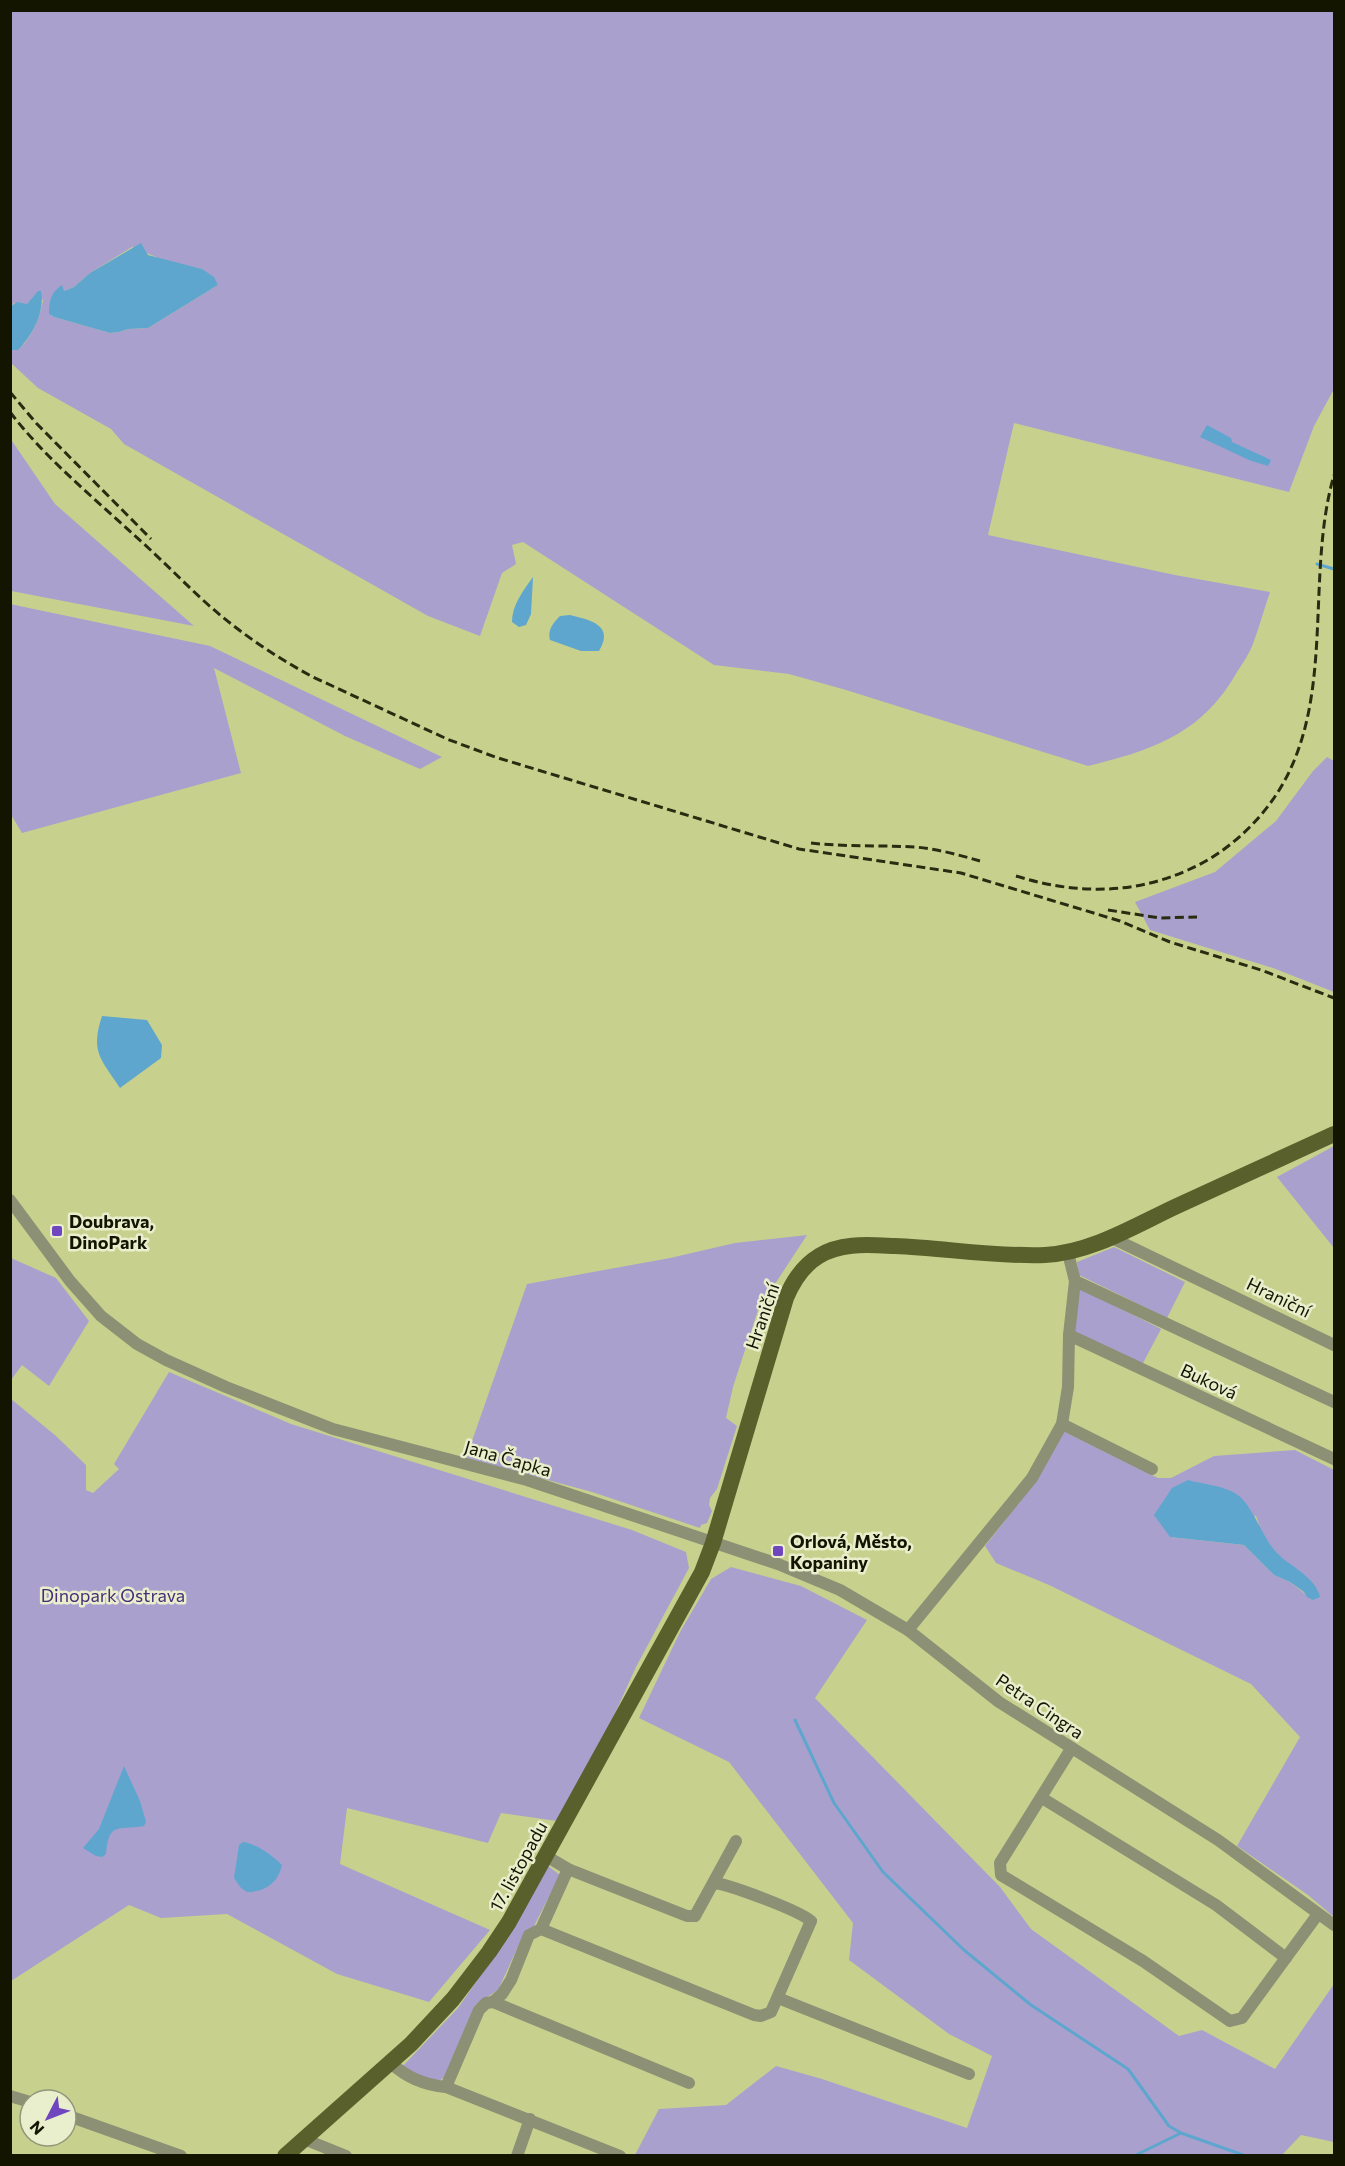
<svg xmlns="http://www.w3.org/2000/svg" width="1345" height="2166" font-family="Commissioner,sans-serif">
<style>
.green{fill:#aaa0ce;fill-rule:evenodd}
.water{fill:#5ea6ce}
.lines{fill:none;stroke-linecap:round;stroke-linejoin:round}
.stream{stroke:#5ea6ce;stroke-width:3}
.minor{stroke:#8c9075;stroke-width:12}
.major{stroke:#5a602b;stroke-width:16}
.rail{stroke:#292c11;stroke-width:3;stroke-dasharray:9 4.5;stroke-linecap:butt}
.poi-dot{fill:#6f46be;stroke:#e9eecd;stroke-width:2}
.labels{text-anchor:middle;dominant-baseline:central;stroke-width:5;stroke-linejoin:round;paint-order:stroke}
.poi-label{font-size:18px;font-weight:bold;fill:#131500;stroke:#e9eecd;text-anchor:start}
.street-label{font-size:18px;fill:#131500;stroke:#e9eecd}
.park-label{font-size:18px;fill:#462d78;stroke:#e9eecd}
</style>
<rect width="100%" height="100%" fill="#c7d18d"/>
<g class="green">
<path d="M 11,11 L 1334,11 L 1334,389 L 1314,426 L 1289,492 L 1014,423 L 988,535 L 1175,575 L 1270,592 C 1264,610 1259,627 1253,644 C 1249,654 1243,663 1237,672 C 1202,734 1153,750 1088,766 L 846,690 L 789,674 L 714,665 L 523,542 L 512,545 L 516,564 L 502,573 L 480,636 L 428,616 L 124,444 L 111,429 L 38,388 L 11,363 L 10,350 L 18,350 C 31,339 41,316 43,300 L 35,295 L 27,304 L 14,303 L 11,306 ZM 132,247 L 166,261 L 202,269 L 218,285 L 148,328 L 128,329 L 119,332 L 110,333 L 54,317 L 49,314 L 64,291 L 74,287 L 90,273 Z"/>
<path d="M 10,438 L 55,504 L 194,626 L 11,591 Z"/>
<path d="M 10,604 L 210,646 L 442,757 L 420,769 L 345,736 L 214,668 L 241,773 L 22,833 L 10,813 Z"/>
<path d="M 1327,757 L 1334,761 L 1334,992 L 1273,968 L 1150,930 L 1135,902 L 1215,872 L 1276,821 L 1313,771 Z"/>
<path d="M 1334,1146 L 1334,1248 L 1277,1177 Z"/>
<path d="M 807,1235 L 758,1310 L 733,1387 L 726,1418 L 737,1426 L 717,1489 L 710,1498 L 709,1505 L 712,1511 L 707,1523 L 701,1525 L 700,1528 L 592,1492 L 466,1458 L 527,1284 L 670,1258 L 735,1243 Z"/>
<path d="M 1114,1247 L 1185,1282 L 1167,1318 L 1079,1275 L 1077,1262 Z"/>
<path d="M 11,1258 L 56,1278 L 89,1321 L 49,1386 L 22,1365 L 11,1380 Z"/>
<path d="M 1080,1288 L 1161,1329 L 1142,1365 L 1074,1333 Z"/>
<path d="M 169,1372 L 291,1424 L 632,1530 L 686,1552 L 689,1568 L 636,1667 L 607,1731 L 557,1821 L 501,1813 L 488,1843 L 347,1808 L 340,1864 L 490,1930 L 429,2002 L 337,1974 L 227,1914 L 161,1918 L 129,1905 L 11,1981 L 11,1399 L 56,1436 L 86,1465 L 86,1490 L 93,1493 L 119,1469 L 114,1464 Z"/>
<path d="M 1063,1431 L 1158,1478 L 1171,1478 L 1214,1456 L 1295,1450 L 1334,1470 L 1334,1917 L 1308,1895 L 1237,1846 L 1300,1737 L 1251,1684 L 1049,1585 L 996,1563 L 985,1546 L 1037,1480 ZM 1256,1516 L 1263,1536 L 1313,1600 L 1290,1582 L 1274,1575 L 1244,1545 L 1170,1537 Z"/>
<path d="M 731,1567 L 801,1586 L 867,1620 L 815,1698 L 1000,1887 L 1031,1929 L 1179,2036 L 1202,2030 L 1275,2069 L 1334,1984 L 1334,2142 L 1301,2135 L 1281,2156 L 635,2155 L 659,2109 L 726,2105 L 776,2066 L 822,2079 L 967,2128 L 992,2056 L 949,2034 L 849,1960 L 853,1923 L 729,1762 L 639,1718 L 680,1632 L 711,1579 Z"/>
<path d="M 548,1866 L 560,1875 L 534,1926 L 522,1938 L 498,1990 L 475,2005 L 445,2077 L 439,2081 L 408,2074 L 401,2068 L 458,2008 L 492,1959 Z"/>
</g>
<g class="water">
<path d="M 141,243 L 148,255 L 202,269 L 214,277 L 218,285 L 148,328 L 128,329 L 119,332 L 110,333 L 54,317 L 49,314 C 49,301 51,292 62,285 L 64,291 L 74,287 L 90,273 Z"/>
<path d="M 38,291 L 41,291 C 45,311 34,332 21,347 L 18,350 L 11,350 L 11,306 L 17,302 L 27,304 Z"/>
<path d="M 1207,425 L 1231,438 L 1232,442 L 1271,460 L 1268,466 L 1249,460 L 1200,437 Z"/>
<path d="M 533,577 L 531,614 L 526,625 L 519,627 L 512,622 C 512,605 523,591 533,577 Z"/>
<path d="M 570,615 C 590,620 615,625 599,651 L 581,651 L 550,640 C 547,630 554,622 560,616 Z"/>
<path d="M 102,1016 L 147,1020 L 162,1045 L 161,1058 L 120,1088 C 101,1059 90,1052 102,1016 Z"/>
<path d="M 1188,1480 C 1202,1484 1220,1485 1233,1492 C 1252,1501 1261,1536 1276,1552 C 1289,1566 1316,1577 1320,1597 L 1313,1600 L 1307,1597 L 1304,1592 L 1290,1582 L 1274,1575 L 1244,1545 L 1170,1537 L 1154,1515 L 1172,1488 Z"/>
<path d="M 124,1766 L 140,1801 L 146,1822 L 144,1826 C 117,1831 109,1821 106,1854 L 102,1857 L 96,1856 L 83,1848 L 99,1829 Z"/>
<path d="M 243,1842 C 257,1844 272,1855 282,1865 C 278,1883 265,1892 247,1892 L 241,1888 L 234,1878 L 239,1845 Z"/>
</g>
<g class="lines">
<g class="stream">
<path d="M 1317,564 L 1334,569"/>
<path d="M 795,1720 L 834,1803 L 883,1872 L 964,1950 L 1031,2005 L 1128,2069 L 1169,2126 L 1181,2133"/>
<path d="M 1134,2156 L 1181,2133 L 1246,2156"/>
</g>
<g class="minor">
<path d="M 10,1200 L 70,1281 L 101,1316 L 137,1344 L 166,1360 L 226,1387 L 333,1429 L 527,1480 L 778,1564 L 840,1590 L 908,1630 L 999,1702 L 1218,1840 L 1334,1925"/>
<path d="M 1110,1237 L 1334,1345"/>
<path d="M 1075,1281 L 1334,1402"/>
<path d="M 1069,1335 L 1334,1459"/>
<path d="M 1062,1424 L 1152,1469"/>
<path d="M 908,1630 L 1032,1478 L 1062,1424 L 1068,1387 L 1069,1335 L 1075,1281 L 1068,1253"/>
<path d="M 1071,1749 L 1000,1863 L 1001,1875 L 1143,1961 L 1230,2021 L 1242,2018 L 1318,1914"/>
<path d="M 1042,1798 L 1216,1905 L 1286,1958"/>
<path d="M 546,1856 L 568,1869 L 687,1916 L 695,1916 L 736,1841"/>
<path d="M 541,1929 L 754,2015 L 761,2016 L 771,2012 L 811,1921 C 798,1910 733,1886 715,1883"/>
<path d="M 778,1998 L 969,2074"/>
<path d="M 493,2002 L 502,1994 L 511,1980 L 529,1935 L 541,1929 L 568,1869"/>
<path d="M 391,2063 C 407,2078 424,2085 446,2087 L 620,2156"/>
<path d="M 446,2087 L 479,2010 L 486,2003 L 493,2002 L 689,2083"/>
<path d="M 10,2096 L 30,2102"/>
<path d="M 66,2115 L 181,2156"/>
<path d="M 304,2139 L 346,2156"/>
<path d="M 517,2156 L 530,2119"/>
</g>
<path class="major" d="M 285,2156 L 411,2044 L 453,1999 L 489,1952 L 509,1922 L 702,1572 L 713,1543 L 786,1298 C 793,1281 804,1265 819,1256 C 841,1242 870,1245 895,1246 C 944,1248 996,1257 1045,1255 C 1091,1253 1136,1225 1177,1206 C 1229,1182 1282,1158 1334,1134"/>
<g class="rail">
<path d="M 10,392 L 36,423 L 151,539"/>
<path d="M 10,412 C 46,459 92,496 134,535 C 158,556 180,579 204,601 C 237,631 274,656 313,677 L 447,739 L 495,757 L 799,849 L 961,873 L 1120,921 L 1170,942 L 1261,970 L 1334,998"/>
<path d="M 811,843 C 846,847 881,845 915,847 C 938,849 959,855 980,861"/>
<path d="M 1016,876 C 1074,894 1132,895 1188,870 C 1216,858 1241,838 1260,816 C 1343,721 1302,586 1334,475"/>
<path d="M 1108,910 L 1160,918 L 1197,917"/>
</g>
</g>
<g class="poi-dot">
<rect x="51" y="1225" width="12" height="12" rx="3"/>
<rect x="772" y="1545" width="12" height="12" rx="3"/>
</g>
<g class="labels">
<g class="poi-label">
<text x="69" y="1221">Doubrava,<tspan x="69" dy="21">DinoPark</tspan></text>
<text x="790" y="1541">Orlová, Město,<tspan x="790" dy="21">Kopaniny</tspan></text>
</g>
<g class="street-label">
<text transform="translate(1279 1297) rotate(26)">Hraniční</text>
<text transform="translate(762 1316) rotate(-71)">Hraniční</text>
<text transform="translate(1209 1381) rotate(25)">Buková</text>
<text transform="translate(508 1458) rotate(16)">Jana Čapka</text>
<text transform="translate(1040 1706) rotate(34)">Petra Cingra</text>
<text transform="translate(518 1866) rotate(-61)">17. listopadu</text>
</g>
<g class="park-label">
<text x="113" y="1595">Dinopark Ostrava</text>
</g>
</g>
<rect width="1345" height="2166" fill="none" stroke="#131500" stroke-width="24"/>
<g transform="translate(48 2118) rotate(228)"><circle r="28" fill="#e9eecd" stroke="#93977b" stroke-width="1.5"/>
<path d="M0-4.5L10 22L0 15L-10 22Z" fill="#6f46be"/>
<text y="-9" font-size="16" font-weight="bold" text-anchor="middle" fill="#131500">N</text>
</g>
</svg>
